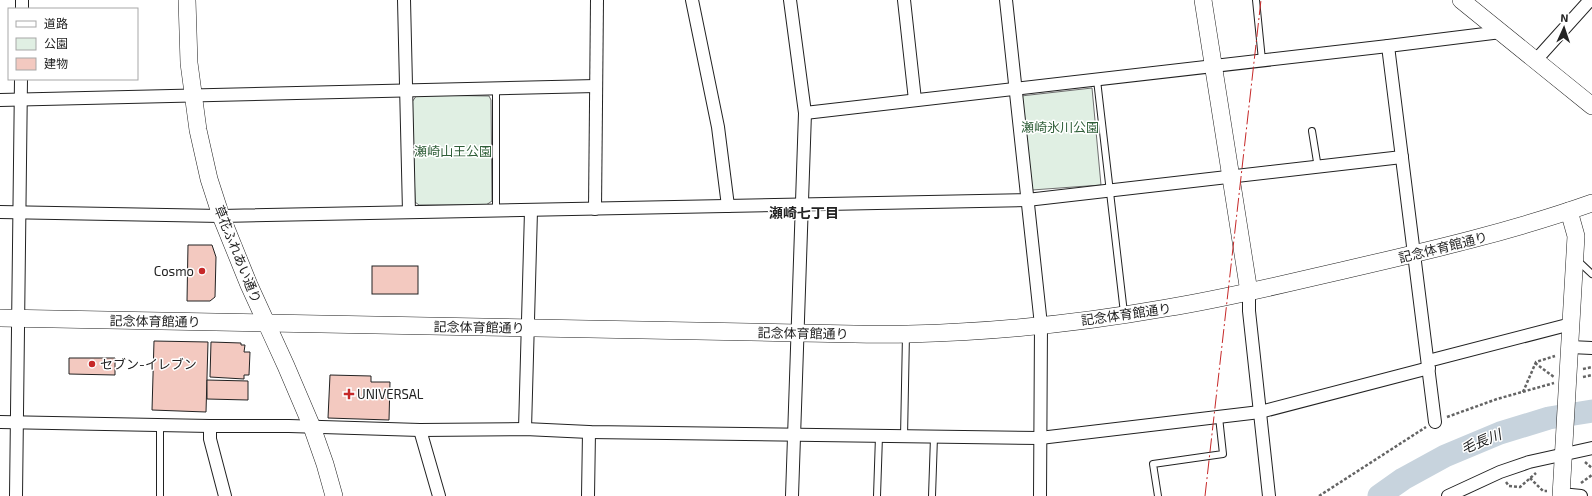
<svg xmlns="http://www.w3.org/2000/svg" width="1592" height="496" font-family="'Exo 2','Noto Sans JP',sans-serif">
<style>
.green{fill:#e0efe3;stroke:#6f6f6f}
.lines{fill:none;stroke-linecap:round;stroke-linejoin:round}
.river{stroke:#c7d3dd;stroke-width:23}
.building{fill:#f3c9c0;stroke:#222}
.lane-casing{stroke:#222;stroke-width:8}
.street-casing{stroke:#222;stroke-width:14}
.secondary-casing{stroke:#222;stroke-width:18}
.path{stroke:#646464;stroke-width:2.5;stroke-dasharray:3 2;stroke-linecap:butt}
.lane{stroke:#fff;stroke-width:6}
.street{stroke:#fff;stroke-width:12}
.secondary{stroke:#fff;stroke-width:17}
.power{stroke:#c62828;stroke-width:1;stroke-dasharray:14 3 2 3;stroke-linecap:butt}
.poi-dot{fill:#c62828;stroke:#fff;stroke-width:1.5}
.labels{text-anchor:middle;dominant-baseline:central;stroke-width:3;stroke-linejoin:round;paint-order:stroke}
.park-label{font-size:13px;fill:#2f5e38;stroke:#fff}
.street-label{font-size:13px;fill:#222;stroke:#fff}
.poi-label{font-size:13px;fill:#222;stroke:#fff;text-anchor:start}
.neighbourhood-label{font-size:14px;font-weight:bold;fill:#222;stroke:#fff}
.water-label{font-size:14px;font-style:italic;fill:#222;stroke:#fff}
</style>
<rect width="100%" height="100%" fill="#fff"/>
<g class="green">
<path d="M 1092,88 L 1101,185 L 1032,190 L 1021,96 Z"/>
<path d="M 417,95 L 489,96 L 491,100 L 492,201 L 486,205 L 419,205 L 415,202 L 412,102 Z"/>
</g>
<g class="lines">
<path class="river" d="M 1379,496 L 1403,479 L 1445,456 L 1500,433 L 1549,418 L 1592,411"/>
</g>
<g class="building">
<path d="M 188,245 L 212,245 L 216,257 L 215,297 L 210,301 L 187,301 Z"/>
<rect x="372" y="266" width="46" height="28"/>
<path d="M 154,341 L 208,342 L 206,412 L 152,410 Z"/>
<path d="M 211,342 L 241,343 L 241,345 L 245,345 L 244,352 L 250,352 L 249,375 L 244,375 L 244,379 L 210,377 Z"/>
<path d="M 69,358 L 115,358 L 115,375 L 69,374 Z"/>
<path d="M 330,375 L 371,376 L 371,382 L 390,382 L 389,420 L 328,418 Z"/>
<path d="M 207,380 L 248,381 L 248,400 L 207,399 Z"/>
</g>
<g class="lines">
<g class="lane-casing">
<g id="lane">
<path d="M 1256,0 L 1262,60"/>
<path d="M 1097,80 L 1124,313"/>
<path d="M 1312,131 L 1318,168"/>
<path d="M 496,210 L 496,88"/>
<path d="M 1577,260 L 1592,274"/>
<path d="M 160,425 L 160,496"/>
<path d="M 904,437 L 906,334"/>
<path d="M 877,496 L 879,436"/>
<path d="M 932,496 L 934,437"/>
<path d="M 1158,496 L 1153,464 L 1223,454 L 1219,417"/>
</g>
</g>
<g class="street-casing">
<g id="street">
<path d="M 404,0 L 409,212"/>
<path d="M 692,0 L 718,127 L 728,206"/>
<path d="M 790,0 L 805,113 L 792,496"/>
<path d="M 904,0 L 915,100"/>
<path d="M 1006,0 L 1041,325 L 1040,496"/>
<path d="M 22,9 L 22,0"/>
<path d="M 1388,46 L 1435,422"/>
<path d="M 1536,60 L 1590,0"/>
<path d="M 0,100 L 596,86"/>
<path d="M 805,113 L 1388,46 L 1501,32"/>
<path d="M 595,209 L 597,0"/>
<path d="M 0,212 L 221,216 L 1027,200 L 1402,157"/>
<path d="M 1249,292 L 1249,311 L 1269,496"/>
<path d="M 1570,347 L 1592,348"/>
<path d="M 1428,361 L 1571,324"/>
<path d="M 0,422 L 210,426 L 289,426 L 420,430 L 525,429 L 589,432 L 1040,438 L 1260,412 L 1429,368"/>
<path d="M 210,426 L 210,439 L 225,496"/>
<path d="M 525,429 L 531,211"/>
<path d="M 420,430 L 439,496"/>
<path d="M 1561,494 L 1581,496"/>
<path d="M 16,496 L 21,79"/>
<path d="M 588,496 L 589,432"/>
<path d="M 1448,496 L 1500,472 L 1529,462 L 1592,448"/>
</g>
</g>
<g class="secondary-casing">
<g id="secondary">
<path d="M 187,0 L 189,63 L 198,130 L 209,179 L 221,216 L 249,285 L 286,366 L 312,427 L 325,464 L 334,496"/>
<path d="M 1203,0 L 1249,292"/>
<path d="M 1461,0 L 1592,106"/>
<path d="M 0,318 L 798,333 C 834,333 871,335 908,334 C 994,332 1081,323 1166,308 C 1228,298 1288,283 1349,269 C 1431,250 1513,231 1592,203"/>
<path d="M 1561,496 L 1576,236 L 1569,211"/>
</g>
</g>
<g class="path">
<path d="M 1535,363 L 1554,377"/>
<path d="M 1583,369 L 1592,367"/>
<path d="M 1583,377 L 1592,375"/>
<path d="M 1523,392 L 1536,362 L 1555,356"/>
<path d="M 1447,417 L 1497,399 L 1554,383"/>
<path d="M 1585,462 L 1592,468"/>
<path d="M 1530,478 L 1543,491 L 1547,491"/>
<path d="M 1506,482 L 1509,486 L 1520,487 L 1536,473"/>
<path d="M 1581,483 L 1592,475"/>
<path d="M 1319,496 L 1426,427"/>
</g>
<use href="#lane" class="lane"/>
<use href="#street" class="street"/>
<use href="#secondary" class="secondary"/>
<path class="power" d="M 1205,496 L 1261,0"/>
</g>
<g class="poi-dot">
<circle cx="202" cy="271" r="4"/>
<circle cx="92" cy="364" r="4"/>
<path d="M347 388h4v4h4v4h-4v4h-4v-4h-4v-4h4z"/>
</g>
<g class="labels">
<g class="park-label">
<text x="1060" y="127">瀬崎氷川公園</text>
<text x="453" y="151">瀬崎山王公園</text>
</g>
<g class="street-label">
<text transform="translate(1443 247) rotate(-14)">記念体育館通り</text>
<text transform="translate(238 254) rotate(68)">草花ふれあい通り</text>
<text transform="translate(1126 314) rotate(-8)">記念体育館通り</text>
<text transform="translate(155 321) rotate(1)">記念体育館通り</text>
<text transform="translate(479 327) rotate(1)">記念体育館通り</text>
<text transform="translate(803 333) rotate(1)">記念体育館通り</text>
</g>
<g class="poi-label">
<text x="194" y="271" text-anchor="end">Cosmo</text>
<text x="100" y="364">セブン-イレブン</text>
<text x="357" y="394">UNIVERSAL</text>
</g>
<g class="neighbourhood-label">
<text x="804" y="212">瀬崎七丁目</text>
</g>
<g class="water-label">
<text transform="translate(1481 441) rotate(-22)">毛長川</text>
</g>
</g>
<rect x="8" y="8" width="130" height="72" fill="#ffffff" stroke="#a7a7a7"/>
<rect x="16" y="21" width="20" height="6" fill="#ffffff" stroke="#a7a7a7"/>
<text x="44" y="28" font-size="12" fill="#222222">道路</text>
<rect x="16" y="38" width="20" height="12" fill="#e0efe3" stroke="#a7a7a7"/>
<text x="44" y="48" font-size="12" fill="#222222">公園</text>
<rect x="16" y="58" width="20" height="12" fill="#f3c9c0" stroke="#a7a7a7"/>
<text x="44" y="68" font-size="12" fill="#222222">建物</text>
<g transform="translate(1564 28) rotate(3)" stroke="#ffffff" stroke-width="3" paint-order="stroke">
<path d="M0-3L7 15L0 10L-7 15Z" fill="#222222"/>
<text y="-6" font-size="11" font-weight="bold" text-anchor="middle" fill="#222222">N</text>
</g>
</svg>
